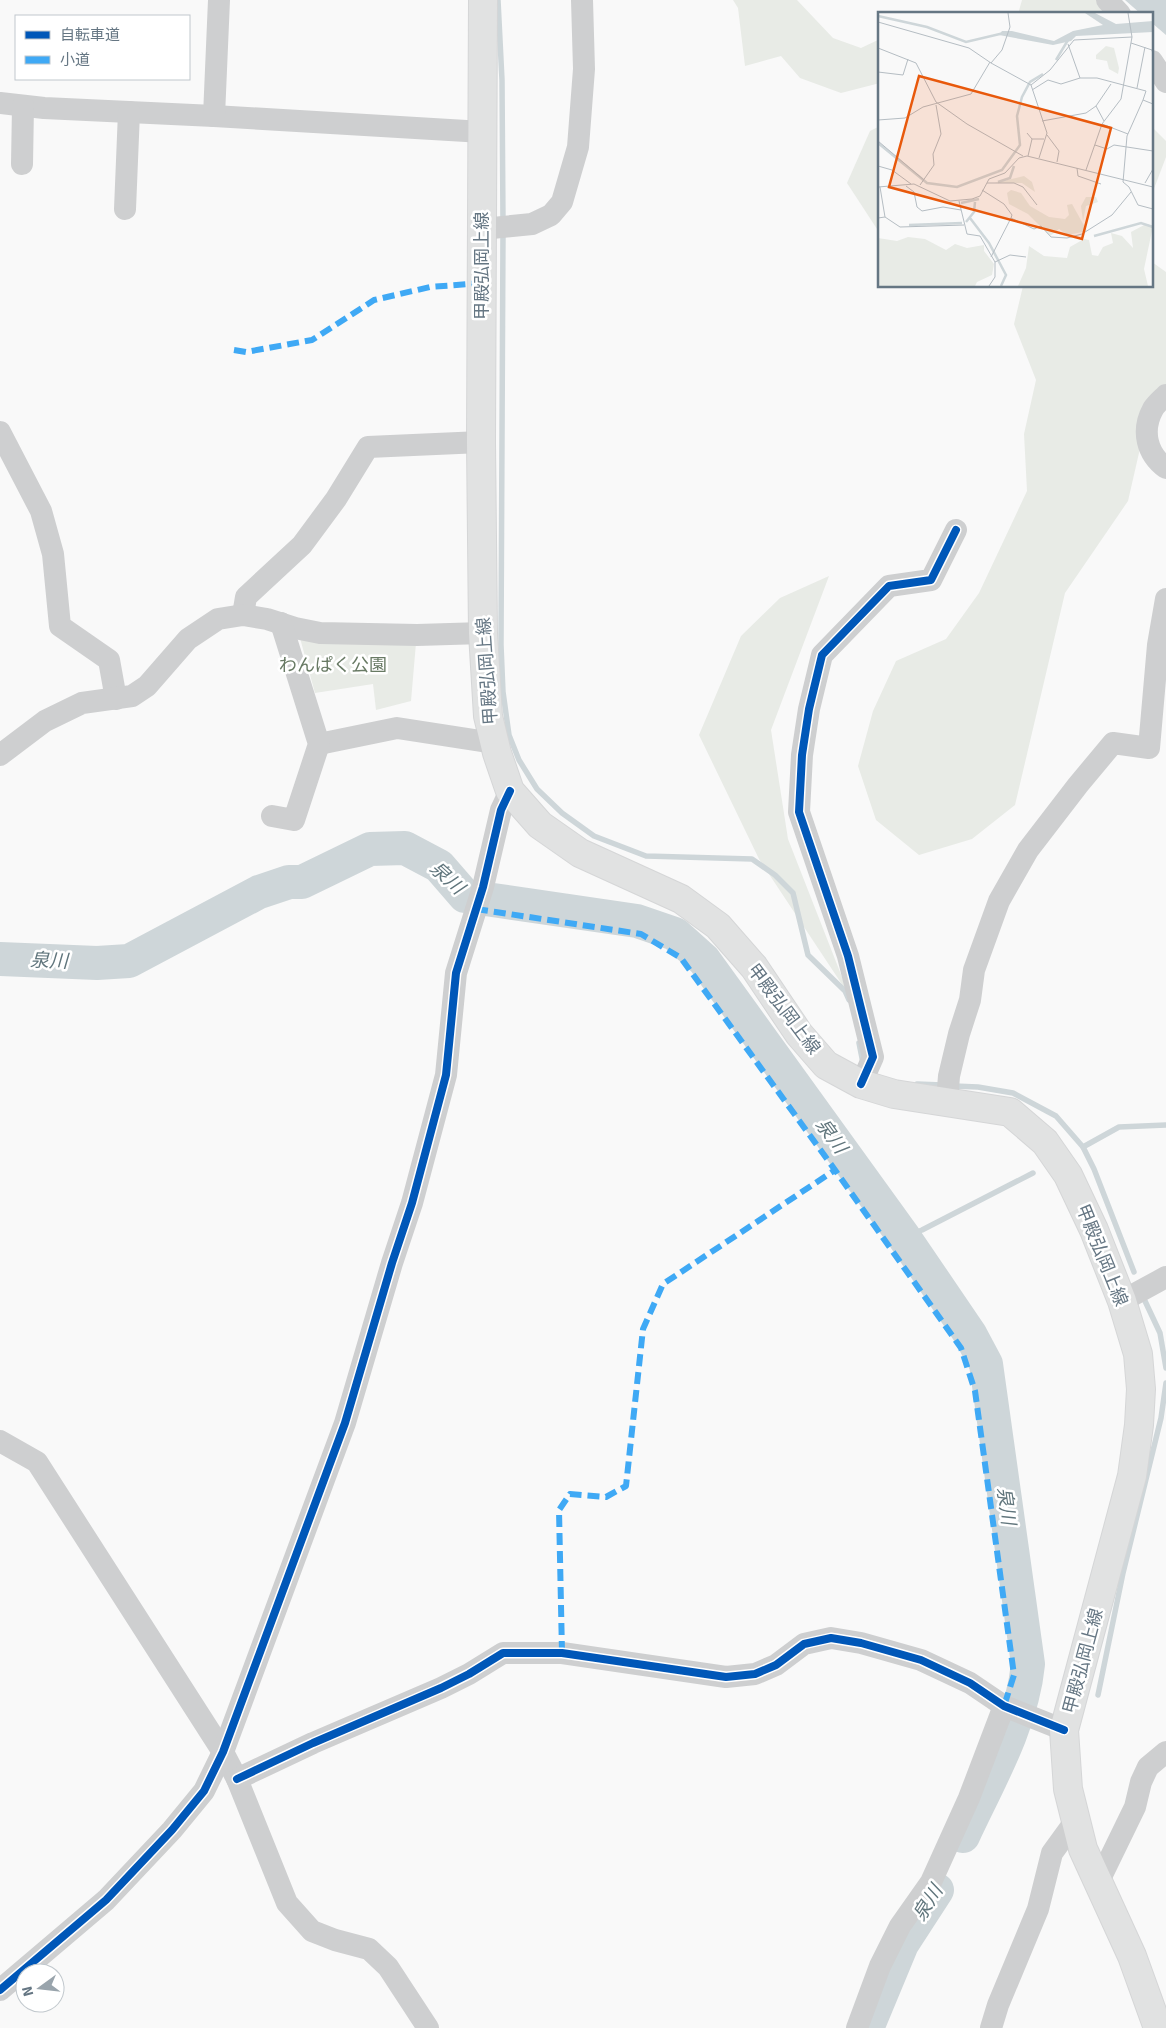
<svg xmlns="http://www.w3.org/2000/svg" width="1166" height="2028" font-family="Signika,'Noto Sans JP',sans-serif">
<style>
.green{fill:#e8ebe6}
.water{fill:#ced6d9}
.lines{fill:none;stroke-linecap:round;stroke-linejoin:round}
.stream{stroke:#ced6d9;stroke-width:5.5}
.river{stroke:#ced6d9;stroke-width:34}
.major-casing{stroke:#d5d6d7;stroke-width:30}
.minor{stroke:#cecfd0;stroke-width:22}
.major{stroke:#e1e2e2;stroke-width:28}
.quiet{stroke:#3fa9f5;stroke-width:6;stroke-dasharray:12 6;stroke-linecap:butt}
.cycleway-casing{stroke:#fff;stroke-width:11}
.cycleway{stroke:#0057b8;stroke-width:8}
.labels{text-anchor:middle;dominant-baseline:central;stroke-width:5;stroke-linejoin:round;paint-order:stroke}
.street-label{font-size:18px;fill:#657683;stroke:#fff}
.park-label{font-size:18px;fill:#687a64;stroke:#fff}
.water-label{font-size:19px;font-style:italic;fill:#60757c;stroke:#fff}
.inset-river{fill:none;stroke:#ced6d9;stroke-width:2.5}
.inset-road{fill:none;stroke:#b5bdc3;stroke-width:1}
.view{fill:#e8590c;fill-opacity:0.15;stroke:#e8590c;stroke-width:2.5}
.inset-edge{fill:none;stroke:#657683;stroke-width:2.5}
</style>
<rect width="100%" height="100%" fill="#f9f9f9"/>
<g class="green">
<path d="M 733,0 L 797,0 L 833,38 L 861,48 L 880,39 L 880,83 L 841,93 L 800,78 L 781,56 L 745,66 L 738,8 Z"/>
<path d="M 1022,0 L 1119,0 L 1121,14 L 1018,14 Z"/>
<path d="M 880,126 L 880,229 L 877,229 L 847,183 L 870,131 Z"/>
<path d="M 1152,127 L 1166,141 L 1166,157 L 1152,194 Z"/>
<path d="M 1152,262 L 1166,272 L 1166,385 L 1152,396 L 1128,501 L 1065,593 L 1015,805 L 972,839 L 919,855 L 876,820 L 858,766 L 873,711 L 896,661 L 946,639 L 979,593 L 1027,491 L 1024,434 L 1036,380 L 1014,324 L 1023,286 L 1152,286 Z"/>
<path d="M 829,576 L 771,730 L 788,839 L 849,995 L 759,859 L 699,735 L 741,636 L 780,598 Z"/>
<path d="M 300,638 L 416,643 L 411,701 L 376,710 L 373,684 L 315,693 Z"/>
</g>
<path class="water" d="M 1125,0 L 1166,0 L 1166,35 L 1152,23 L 1152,14 L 1141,14 Z"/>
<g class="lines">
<g class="stream">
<path d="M 498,0 L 502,80 L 503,223"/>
<path d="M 503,232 L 501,645 L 503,692 L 509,735 L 519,760 L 537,789 L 562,813 L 594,836 L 646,856 L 752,859 L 775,875 L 793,893 L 808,955 L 845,991 L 849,1000"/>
<path d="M 859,1043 L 863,1063"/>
<path d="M 917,1084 L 942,1085"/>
<path d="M 954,1086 L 978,1087 L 1013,1093 L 1056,1116 L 1083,1147 L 1094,1169 L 1134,1272"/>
<path d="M 1083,1147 L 1119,1127 L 1166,1125"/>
<path d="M 904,1237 L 922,1230 L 1033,1173"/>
<path d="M 1145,1301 L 1160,1333 L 1166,1368"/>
<path d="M 1098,1695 L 1123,1573 L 1161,1418 L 1166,1383"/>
</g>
<g class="river">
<path d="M 0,959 L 97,963 L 129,961 L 259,892 L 289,882 L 302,882 L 370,849 L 405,848 L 439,866 L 465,896 L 637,921 L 675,934 L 704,960 L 904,1237 L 970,1334 L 986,1364 L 1028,1664 C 1022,1725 988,1782 963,1836"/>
<path d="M 870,2021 L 902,1944 L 937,1890"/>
</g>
<g class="major-casing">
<path id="major" d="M 483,0 L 481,442 L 483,633 L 488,716 L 497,753 L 510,791 L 540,825 L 580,853 L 681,899 L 718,926 L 754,967 L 799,1034 L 826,1065 L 861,1084 L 894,1094 L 1010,1112 L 1045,1142 L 1068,1175 L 1094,1230 L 1122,1301 L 1138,1354 L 1141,1389 L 1139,1425 L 1132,1476 L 1064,1730 L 1068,1789 L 1083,1849 L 1132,1956 L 1158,2028"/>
</g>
<g class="minor">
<path d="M 1107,0 L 1120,14"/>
<path d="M 1152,61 L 1166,82"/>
<path d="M 0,103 L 44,108 L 214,116 L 483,132"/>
<path d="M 214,116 L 219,0"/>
<path d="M 22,164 L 23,106"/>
<path d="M 125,209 L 129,112"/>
<path d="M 482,229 L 532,224 L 551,215 L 562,202 L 578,147 L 584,69 L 582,0"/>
<path d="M 1166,395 C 1162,399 1156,404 1153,409 C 1141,431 1147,454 1166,468"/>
<path d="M 0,432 L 41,511 L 53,554 L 60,626 L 109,660 L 116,699"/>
<path d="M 243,615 L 246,597 L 302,545 L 336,499 L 368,447 L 481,442"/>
<path d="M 319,744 L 397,728 L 494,743"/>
<path d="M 0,755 L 45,721 L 82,703 L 132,696 L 147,686 L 188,639 L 218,619 L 243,615 L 267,619 L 295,628 L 320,633 L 417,635 L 483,633"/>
<path d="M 272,816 L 294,820 L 319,744 L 281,623"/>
<path d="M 861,1084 L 873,1057 L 848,956 L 799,812 L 802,755 L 809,709 L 822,655 L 889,586 L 931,580 L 956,530"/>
<path d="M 947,1101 L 949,1076 L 959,1034 L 970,1000 L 974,970 L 999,901 L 1028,850 L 1078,785 L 1113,743 L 1149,748 L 1158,645 L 1166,599"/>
<path d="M 1122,1301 L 1166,1277"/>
<path d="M 0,1441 L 37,1462 L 223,1752 L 237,1779 L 287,1903 L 312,1931 L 335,1940 L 369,1949 L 388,1967 L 428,2028"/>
<path d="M 237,1779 L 313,1743 L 441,1688 L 469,1674 L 503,1653 L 562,1653 L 726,1677 L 755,1674 L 776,1665 L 804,1644 L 831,1638 L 861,1643 L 921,1660 L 970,1683 L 1004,1706 L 1064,1730"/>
<path d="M 1098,1883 L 1135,1807 L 1141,1782 L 1148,1767 L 1166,1752"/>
<path d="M 0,1990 L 106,1900 L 172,1830 L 204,1791 L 223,1752 L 345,1423 L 392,1263 L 412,1203 L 446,1075 L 456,973 L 483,887 L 501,810 L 510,791"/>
<path d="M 857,2028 L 880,1966 L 900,1926 L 931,1882 L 969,1798 L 1004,1706"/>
<path d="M 991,2028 L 998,2005 L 1038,1909 L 1052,1853 L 1076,1820"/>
</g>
<use href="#major" class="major"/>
<g class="quiet">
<path d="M 234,350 L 246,352 L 312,340 L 374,300 L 430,287 L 482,283"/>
<path d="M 476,909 L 641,934 L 681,958 L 835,1170 L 961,1348 L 975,1391 L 1014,1675 L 1004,1706"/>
<path d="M 562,1653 L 559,1510 L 570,1494 L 606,1497 L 626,1486 L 643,1329 L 663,1284 L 835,1170"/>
</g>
<g class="cycleway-casing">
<g id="cycleway">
<path d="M 861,1084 L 873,1057 L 848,956 L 799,812 L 802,755 L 809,709 L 822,655 L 889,586 L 931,580 L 956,530"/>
<path d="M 237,1779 L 313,1743 L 441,1688 L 469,1674 L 503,1653 L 562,1653 L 726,1677 L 755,1674 L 776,1665 L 804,1644 L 831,1638 L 861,1643 L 921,1660 L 970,1683 L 1004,1706 L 1064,1730"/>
<path d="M 0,1990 L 106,1900 L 172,1830 L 204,1791 L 223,1752 L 345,1423 L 392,1263 L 412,1203 L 446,1075 L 456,973 L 483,887 L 501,810 L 510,791"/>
</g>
</g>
<use href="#cycleway" class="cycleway"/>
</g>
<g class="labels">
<g class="street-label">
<text transform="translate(482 266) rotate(-90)">甲殿弘岡上線</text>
<text transform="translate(487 671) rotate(-94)">甲殿弘岡上線</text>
<text transform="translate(784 1009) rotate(53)">甲殿弘岡上線</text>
<text transform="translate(1102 1255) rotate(68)">甲殿弘岡上線</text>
<text transform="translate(1083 1661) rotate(-75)">甲殿弘岡上線</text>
</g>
<g class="park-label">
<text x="333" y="665">わんぱく公園</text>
</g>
<g class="water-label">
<text transform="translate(447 878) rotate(42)">泉川</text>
<text transform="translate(49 961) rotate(2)">泉川</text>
<text transform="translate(831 1136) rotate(54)">泉川</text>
<text transform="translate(1006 1506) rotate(82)">泉川</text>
<text transform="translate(928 1903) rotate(-58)">泉川</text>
</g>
</g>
<g transform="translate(878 12)">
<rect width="275" height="275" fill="#f9f9f9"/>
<path d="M 228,34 L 236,36 L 241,56 L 240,62 L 231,57 L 229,49 L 218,47 L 218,43 ZM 146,164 L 154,170 L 157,180 L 144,171 L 117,171 ZM 133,178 L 143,181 L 152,194 L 171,205 L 187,207 L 191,203 L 189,193 L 194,192 L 209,219 L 190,223 L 181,217 L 172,224 L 150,202 L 131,192 L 129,181 ZM 208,185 L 218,185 L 220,190 L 208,194 L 205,209 L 203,194 ZM 268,212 L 275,214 L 266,257 L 270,274 L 140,274 L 148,256 L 151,234 L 166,244 L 189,246 L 192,235 L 206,227 L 211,228 L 214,243 L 220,244 L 225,235 L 235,231 L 233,221 L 244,224 L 255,236 L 253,220 ZM 30,225 L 47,227 L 68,238 L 77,232 L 89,236 L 106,233 L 106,239 L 116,252 L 114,263 L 99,270 L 97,274 L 0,274 L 0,226 L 19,229 Z" fill="#e8ebe6"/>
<path d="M 207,1 L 217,1 L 238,12 L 275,9 L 275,20 L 198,24 L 193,29 L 175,33 L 121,23 L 124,19 L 134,19 L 176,29 L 195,19 L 225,13 Z" fill="#ced6d9"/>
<path class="inset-river" d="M 0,4 L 49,15 L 88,30 L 126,21M 178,48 L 190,28M 0,131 L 49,171 L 79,175 L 124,158 L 142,133 L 139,104 L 144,85 L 152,70 L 165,62M 120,170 L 132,166 L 136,154M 83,191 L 101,187M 92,206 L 111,231 L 128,263 L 123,274M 88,210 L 96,200 L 97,190M 31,213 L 84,211M 216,224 L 263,211 L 275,215"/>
<path class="inset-road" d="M 130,1 L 132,15 L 124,38 L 113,51 L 153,73M 0,10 L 91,36 L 113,51M 253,31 L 274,38 L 275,42M 190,32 L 202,66M 0,36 L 38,51 L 58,90 L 89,112 L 145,144M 0,60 L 25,63 L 30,47M 153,73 L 172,58 L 196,28 L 254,25M 153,73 L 169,121 L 161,146M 259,76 L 267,35M 154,78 L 170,68 L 183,72 L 202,66 L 219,66 L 268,79 L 265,88 L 275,92M 265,88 L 249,124 L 245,170 L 251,175 L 260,193 L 275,197M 0,108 L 27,106 L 45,95 L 93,82 L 112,50M 164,109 L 208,101 L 218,94M 226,109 L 218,94 L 233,72M 224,112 L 250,122M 149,121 L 154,127 L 166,127M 169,123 L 181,139 L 179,150M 0,129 L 46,168M 217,133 L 229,137 L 236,133 L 275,139M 150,144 L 154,127M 0,154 L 14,158 L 33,172M 199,156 L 200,164 L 223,172M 208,158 L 224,112 L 243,87 L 254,25 L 250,1M 109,171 L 136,171 L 145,175 L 159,193M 267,171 L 275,157M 42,173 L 56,153 L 55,142 L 63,122 L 58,93M 28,174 L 36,180 L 39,195 L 44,199 L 65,195 L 83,198M 0,175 L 36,172 L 72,189 L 94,187 L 102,184 L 111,167 L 127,161 L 141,146 L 149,144 L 275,175M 2,175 L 7,205M 104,178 L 126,192 L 134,203 L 133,206 L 156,217 L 163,214 L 173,225 L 189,226 L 204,222 L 234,203 L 253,180M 81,189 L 89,222 L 102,224 L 117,250 L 117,265 L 111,274M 0,206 L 7,205 L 22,215 L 86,213M 113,245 L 133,206M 117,250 L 132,243 L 148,245"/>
<path class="view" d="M 41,64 L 233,116 L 204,227 L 11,175 Z"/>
<rect width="275" height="275" class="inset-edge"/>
</g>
<rect x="15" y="15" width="175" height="65" fill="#ffffff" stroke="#c1c8cd"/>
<rect x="25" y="31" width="25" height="8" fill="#0057b8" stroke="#c1c8cd"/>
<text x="60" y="40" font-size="15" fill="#657683">自転車道</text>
<rect x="25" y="56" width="25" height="8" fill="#3fa9f5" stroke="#c1c8cd"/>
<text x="60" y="65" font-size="15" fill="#657683">小道</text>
<g transform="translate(40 1988) rotate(255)"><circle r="24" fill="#ffffff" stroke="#c1c8cd"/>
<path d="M0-4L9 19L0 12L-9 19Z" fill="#99a4ac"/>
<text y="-8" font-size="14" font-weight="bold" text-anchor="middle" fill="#657683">N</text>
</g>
</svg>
